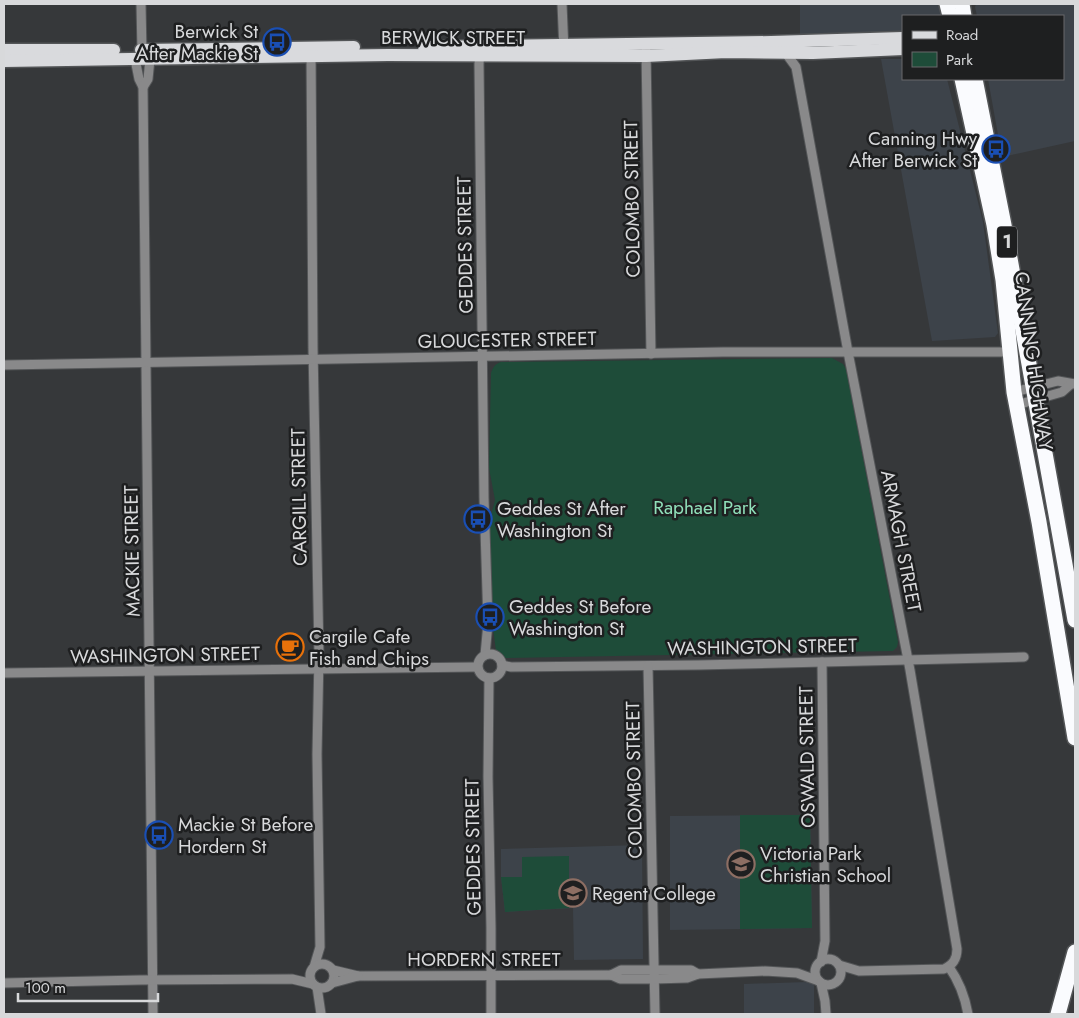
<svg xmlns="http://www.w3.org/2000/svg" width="1079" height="1018" font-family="Jost,sans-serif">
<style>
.built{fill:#3d434a}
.green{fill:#1e4c39}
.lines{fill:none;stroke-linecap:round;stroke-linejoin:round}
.minor-casing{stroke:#535557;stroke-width:11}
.major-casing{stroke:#535557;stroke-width:15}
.highway-casing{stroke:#535557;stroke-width:18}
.minor{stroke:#89898a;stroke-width:9}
.major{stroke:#d9dadd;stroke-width:12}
.highway{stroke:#fafbfe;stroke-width:15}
.labels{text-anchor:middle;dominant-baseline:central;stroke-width:5;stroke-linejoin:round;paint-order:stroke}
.shield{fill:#1e1f20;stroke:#a0a1a3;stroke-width:1}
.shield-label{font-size:18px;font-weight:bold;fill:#d8d9db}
.poi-label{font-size:19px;fill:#d8d9db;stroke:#1e1f20;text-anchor:start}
.street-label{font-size:19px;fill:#d8d9db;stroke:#1e1f20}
.park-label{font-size:19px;fill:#90e0ba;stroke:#1e1f20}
</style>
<rect width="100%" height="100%" fill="#36383a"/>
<g class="built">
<path d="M 800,4 L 942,4 L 944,16 L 903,16 L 903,33 L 800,35 Z"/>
<path d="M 976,4 L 1075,4 L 1075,141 L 1002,157 L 988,79 L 1063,79 L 1063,16 L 977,16 L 975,7 Z"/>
<path d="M 881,59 L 903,59 L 903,79 L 947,79 L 983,222 L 998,333 L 995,337 L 932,341 Z"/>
<path d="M 810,815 L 812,928 L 670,930 L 670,816 Z"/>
<path d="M 642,845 L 643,959 L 574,960 L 573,908 L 505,912 L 501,877 L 501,849 Z"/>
<path d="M 807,982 L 814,983 L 814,1014 L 744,1014 L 744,984 Z"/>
</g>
<g class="green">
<path d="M 832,358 L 843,364 L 846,369 L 898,642 L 897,647 L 893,651 L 506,658 L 500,655 L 496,651 L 492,620 L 489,533 L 490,519 L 495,500 L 489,468 L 491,373 C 493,367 495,364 501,362 Z"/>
<path d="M 740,815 L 810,815 L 812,928 L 740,929 Z"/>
<path d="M 569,856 L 569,908 L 505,912 L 501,877 L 522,877 L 522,857 Z"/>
</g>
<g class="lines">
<g class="minor-casing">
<g id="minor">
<path d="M 141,4 L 142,53"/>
<path d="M 562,4 L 564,51"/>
<path d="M 480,50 L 479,64 L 484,498 L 488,623 L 485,655"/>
<path d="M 646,51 L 651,354"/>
<path d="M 311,52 L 313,348 L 319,655 L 317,754 L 320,947 L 314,967"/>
<path d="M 785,52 L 796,67 L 848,352 L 910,670 L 957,949 C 957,959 953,965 944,969 L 859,971 L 839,965"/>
<path d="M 135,59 L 139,79 L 143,87 C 145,396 151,705 153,1014"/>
<path d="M 143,87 L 148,79 L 150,59"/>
<path d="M 4,365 L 723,352 L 1010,352"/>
<path d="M 1014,392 L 1058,381 L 1075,384"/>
<path d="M 1017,405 L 1062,392 L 1071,384"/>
<circle cx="490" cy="666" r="12"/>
<path d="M 502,665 L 511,667 L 699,665 L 1024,657"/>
<path d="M 648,666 L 655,1014"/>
<path d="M 4,673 L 477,667"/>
<path d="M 489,678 L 488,777 L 491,928 L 491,1014"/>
<circle cx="828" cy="972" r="13"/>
<path d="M 821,962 L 825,941 L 822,662"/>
<circle cx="322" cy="976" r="12"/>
<path d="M 949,967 C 959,981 965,997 968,1014"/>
<path d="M 333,970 L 358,976 L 611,975 L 620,979 L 654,979 L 687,978 L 698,974 L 765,971 L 797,973 L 819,981"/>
<path d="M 611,975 L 621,970 L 691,970 L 698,974"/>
<path d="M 4,983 L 140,980 L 292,979 L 313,984"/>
<path d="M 332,983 L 358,976"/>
<path d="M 821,983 L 825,1001 L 826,1014"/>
<path d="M 317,987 L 321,1014"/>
</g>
</g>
<g class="major-casing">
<g id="major">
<path d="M 424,47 L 771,42 L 903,38"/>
<path d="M 4,50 L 114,50"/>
<path d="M 141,50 L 354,47"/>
<path d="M 4,61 L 388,55 L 646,56 L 726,52 L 813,53 L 903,49"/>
</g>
</g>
<g class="highway-casing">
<g id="highway">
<path d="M 947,4 L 950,16"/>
<path d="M 962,4 L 964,16"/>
<path d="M 962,79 L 994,225 L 1003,280 L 1014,392 L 1039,522 L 1075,738"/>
<path d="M 975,79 L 1004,225 L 1075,620"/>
<path d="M 1058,1014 L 1075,952"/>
</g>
</g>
<use href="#minor" class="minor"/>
<use href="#major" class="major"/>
<use href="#highway" class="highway"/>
</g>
<defs>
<g id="bus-ring" transform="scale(1.4375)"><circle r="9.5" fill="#1e1f20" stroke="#1a4fb4" stroke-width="1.5"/><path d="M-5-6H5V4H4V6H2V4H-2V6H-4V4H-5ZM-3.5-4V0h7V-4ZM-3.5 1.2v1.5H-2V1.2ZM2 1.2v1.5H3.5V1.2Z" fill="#1a4fb4"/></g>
<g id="cafe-ring" transform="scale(1.4375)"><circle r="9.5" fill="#1e1f20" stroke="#e8710a" stroke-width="1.5"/><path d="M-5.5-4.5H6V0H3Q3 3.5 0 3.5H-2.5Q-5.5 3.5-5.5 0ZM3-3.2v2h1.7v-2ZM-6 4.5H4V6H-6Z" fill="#e8710a"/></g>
<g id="school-ring" transform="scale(1.4375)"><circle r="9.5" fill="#1e1f20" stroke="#8d6e63" stroke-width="1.5"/><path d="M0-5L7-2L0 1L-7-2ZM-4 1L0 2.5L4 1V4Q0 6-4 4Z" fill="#8d6e63"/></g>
</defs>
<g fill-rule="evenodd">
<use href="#bus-ring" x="277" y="42"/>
<use href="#bus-ring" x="996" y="149"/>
<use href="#bus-ring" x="478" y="519"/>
<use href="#bus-ring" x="490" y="617"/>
<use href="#cafe-ring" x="290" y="647"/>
<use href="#bus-ring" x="159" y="835"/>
<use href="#school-ring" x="741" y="864"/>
<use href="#school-ring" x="573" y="893"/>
</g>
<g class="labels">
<rect class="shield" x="997" y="226.5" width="20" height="31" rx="4"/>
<g class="shield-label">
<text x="1007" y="242">1</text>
</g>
<g class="poi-label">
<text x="258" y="31" text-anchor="end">Berwick St<tspan x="258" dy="22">After Mackie St</tspan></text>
<text x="977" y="138" text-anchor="end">Canning Hwy<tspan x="977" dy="22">After Berwick St</tspan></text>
<text x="497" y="508">Geddes St After<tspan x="497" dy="22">Washington St</tspan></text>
<text x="509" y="606">Geddes St Before<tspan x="509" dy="22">Washington St</tspan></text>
<text x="309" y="636">Cargile Cafe<tspan x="309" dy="22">Fish and Chips</tspan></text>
<text x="178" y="824">Mackie St Before<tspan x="178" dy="22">Hordern St</tspan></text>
<text x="760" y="853">Victoria Park<tspan x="760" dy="22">Christian School</tspan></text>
<text x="592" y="893">Regent College</text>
</g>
<g class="street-label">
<text x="453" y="37">BERWICK STREET</text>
<text transform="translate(632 199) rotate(-91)">COLOMBO STREET</text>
<text transform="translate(465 245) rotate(-91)">GEDDES STREET</text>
<text transform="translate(507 340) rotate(-1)">GLOUCESTER STREET</text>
<text transform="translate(1034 361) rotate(82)">CANNING HIGHWAY</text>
<text transform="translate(299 497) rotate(-91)">CARGILL STREET</text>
<text transform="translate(901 541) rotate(79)">ARMAGH STREET</text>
<text transform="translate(132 551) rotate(-91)">MACKIE STREET</text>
<text transform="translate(762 647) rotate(-1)">WASHINGTON STREET</text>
<text transform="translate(165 655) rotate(-1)">WASHINGTON STREET</text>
<text transform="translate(807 757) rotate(-91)">OSWALD STREET</text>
<text transform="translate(634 780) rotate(-91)">COLOMBO STREET</text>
<text transform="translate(473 847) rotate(-91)">GEDDES STREET</text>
<text x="484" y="959">HORDERN STREET</text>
</g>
<g class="park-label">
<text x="705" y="507">Raphael Park</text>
</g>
</g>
<rect width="1079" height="1018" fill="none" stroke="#d8d9db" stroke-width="10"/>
<rect x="902" y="15" width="162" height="65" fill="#1e1f20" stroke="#68696b"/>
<rect x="912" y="31" width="25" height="8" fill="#d9dadd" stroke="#68696b"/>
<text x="946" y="40" font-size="15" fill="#d8d9db">Road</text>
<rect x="912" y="52" width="25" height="15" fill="#1e4c39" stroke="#68696b"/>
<text x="946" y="65" font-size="15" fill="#d8d9db">Park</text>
<path d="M18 993v8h140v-8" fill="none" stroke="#d8d9db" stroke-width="2.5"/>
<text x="25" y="993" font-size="15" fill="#d8d9db" stroke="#1e1f20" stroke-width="4" paint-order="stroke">100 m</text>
</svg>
